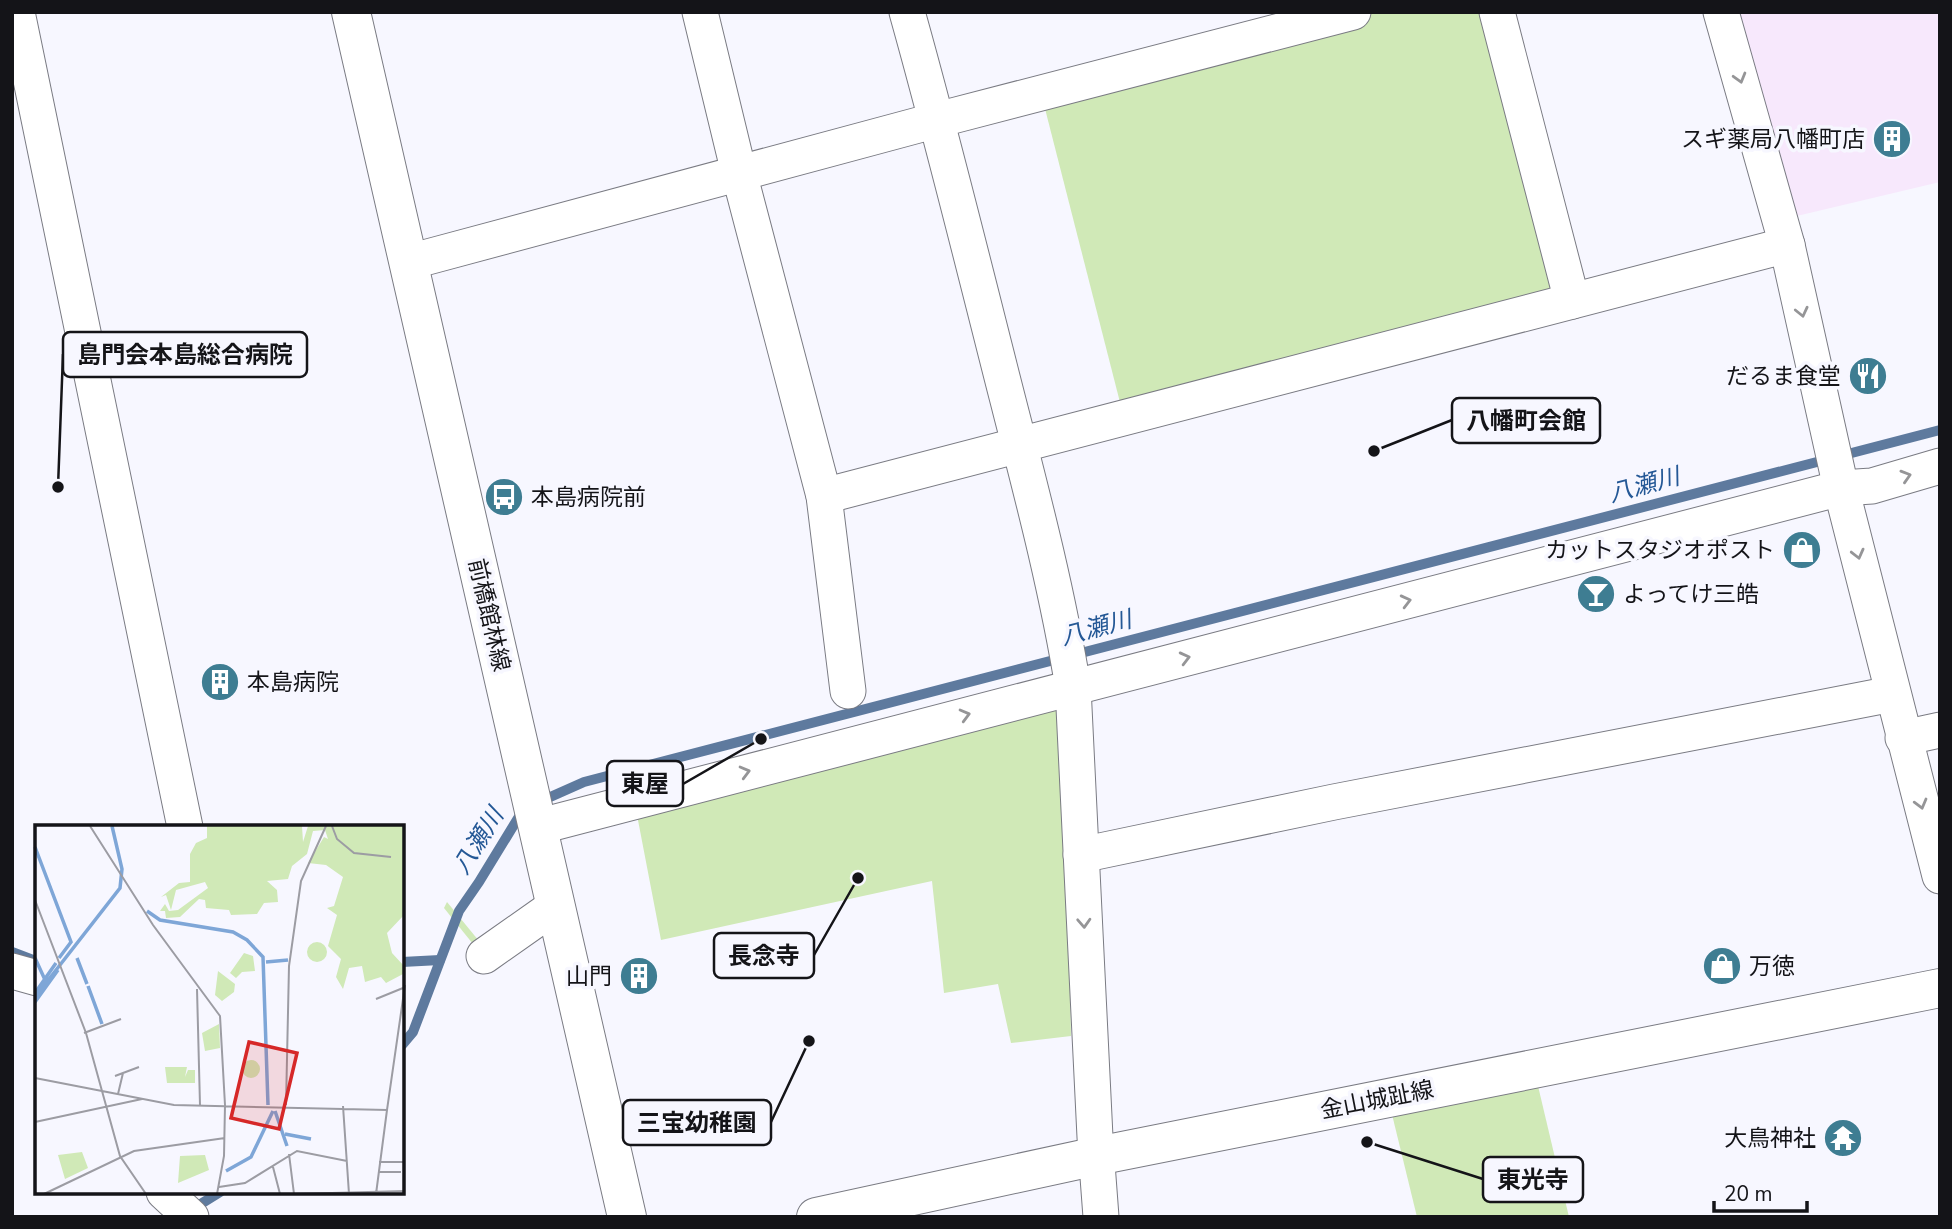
<svg xmlns="http://www.w3.org/2000/svg" width="1952" height="1229" font-family="'Nunito Sans','Noto Sans JP',sans-serif">
<style>
.commercial{fill:#f7e8fc}
.green{fill:#d0e9b7}
.lines{fill:none;stroke-linecap:round;stroke-linejoin:round}
.stream{stroke:#5e7a9e;stroke-width:10}
.minor-casing{stroke:#7a7b83;stroke-width:37}
.secondary-casing{stroke:#7a7b83;stroke-width:40}
.primary-casing{stroke:#7a7b83;stroke-width:40}
.minor{stroke:#fff;stroke-width:35}
.secondary{stroke:#fff;stroke-width:38}
.primary{stroke:#fff;stroke-width:38}
.oneway{stroke:#959597}
.labels{text-anchor:middle;dominant-baseline:central;stroke-width:7;stroke-linejoin:round;paint-order:stroke}
.poi-label{font-size:23px;fill:#141418;stroke:#f7f7ff;text-anchor:end}
.street-label{font-size:23px;fill:#141418;stroke:#f7f7ff}
.water-label{font-size:24px;font-style:italic;fill:#245896;stroke:#f7f7ff}
.inset-river{fill:none;stroke:#7ea6d7;stroke-width:3.5}
.inset-road{fill:none;stroke:#9c9ca3;stroke-width:2}
.view{fill:#d62828;fill-opacity:0.15;stroke:#d62828;stroke-width:3.5}
.inset-edge{fill:none;stroke:#141418;stroke-width:3.5}
.leader{fill:none;stroke:#141418;stroke-width:2.5}
.callout-dot{fill:#141418;stroke:#f7f7ff;stroke-width:2.5}
.callout{fill:#f7f7ff;stroke:#141418;stroke-width:2.5}
.callout-label{font-size:24px;text-anchor:middle;font-weight:bold;fill:#141418}
</style>
<rect width="100%" height="100%" fill="#f7f7ff"/>
<path class="commercial" d="M 1721,12 L 1940,12 L 1940,182 L 1780,220 Z"/>
<g class="green">
<path d="M 1353,12 L 1497,12 L 1572,301 L 1124,418 L 1041,93 Z"/>
<path d="M 1065,703 L 1071,1036 L 1011,1043 L 998,984 L 944,993 L 932,881 L 661,940 L 637,815 Z"/>
<path d="M 447,902 L 479,941 L 473,944 L 444,908 Z"/>
<path d="M 1534,1069 L 1569,1217 L 1417,1217 L 1388,1098 Z"/>
</g>
<g class="lines">
<g class="stream">
<path d="M 539,802 L 584,782 L 1940,430"/>
<path d="M 12,952 L 33,960"/>
<path d="M 402,962 L 440,960"/>
<path d="M 402,1045 L 413,1032 L 459,911 L 479,882 L 523,810"/>
<path d="M 191,1210 L 220,1192"/>
</g>
<g class="minor-casing">
<g id="minor">
<path d="M 17,12 L 185,827"/>
<path d="M 700,12 L 739,173 L 824,496 L 848,691"/>
<path d="M 907,12 C 941,133 971,255 1002,377 C 1028,479 1056,582 1073,687 L 1095,1137 L 1101,1217"/>
<path d="M 1497,12 L 1572,301"/>
<path d="M 1721,12 L 1787,245 L 1841,488 L 1940,876"/>
<path d="M 409,262 L 937,120 L 1353,12"/>
<path d="M 824,496 L 1787,245"/>
<path d="M 1903,738 L 1940,730"/>
<path d="M 537,827 L 1841,488 L 1872,486 L 1940,466"/>
<path d="M 1081,855 L 1334,802 L 1892,694"/>
<path d="M 484,956 L 555,906"/>
<path d="M 12,971 L 37,978"/>
<path d="M 164,1192 L 191,1217"/>
</g>
</g>
<g class="secondary-casing">
<path id="secondary" d="M 816,1217 L 1097,1156 L 1940,988"/>
</g>
<g class="primary-casing">
<path id="primary" d="M 351,12 L 627,1217"/>
</g>
<use href="#minor" class="minor"/>
<use href="#secondary" class="secondary"/>
<use href="#primary" class="primary"/>
</g>
<defs><path id="oneway-chevron" d="M-2-3.5L2.5 0L-2 3.5" fill="none" stroke-width="1.6" stroke-linecap="round" stroke-linejoin="round" transform="scale(1.75)"/></defs>
<g class="oneway">
<use href="#oneway-chevron" transform="translate(1740 78) rotate(74)"/>
<use href="#oneway-chevron" transform="translate(1802 312) rotate(77)"/>
<use href="#oneway-chevron" transform="translate(1906 476) rotate(-17)"/>
<use href="#oneway-chevron" transform="translate(1858 554) rotate(76)"/>
<use href="#oneway-chevron" transform="translate(1406 601) rotate(-14)"/>
<use href="#oneway-chevron" transform="translate(1185 658) rotate(-14)"/>
<use href="#oneway-chevron" transform="translate(965 715) rotate(-15)"/>
<use href="#oneway-chevron" transform="translate(745 772) rotate(-15)"/>
<use href="#oneway-chevron" transform="translate(1921 804) rotate(75)"/>
<use href="#oneway-chevron" transform="translate(1084 923) rotate(87)"/>
</g>
<defs>
<g id="building-disc" transform="scale(2.0125)"><circle r="9.5" fill="#3e7d92" stroke="#f7f7ff"/><path d="M-4-6H4V6H1V3H-1V6H-4ZM-2.5-4.3h1.7v1.8h-1.7ZM.8-4.3h1.7v1.8H.8ZM-2.5-1h1.7V.8h-1.7ZM.8-1h1.7V.8H.8Z" fill="#fff"/></g>
<g id="restaurant-disc" transform="scale(2.0125)"><circle r="9.5" fill="#3e7d92" stroke="#f7f7ff"/><path d="M-5-6h1v4h1v-4h1v4h1v-4h1v5L-1.5 .5V6h-2V.5L-5-1ZM5-6V6H3V1.5H1.5Q1.5-4 5-6Z" fill="#fff"/></g>
<g id="bus-disc" transform="scale(2.0125)"><circle r="9.5" fill="#3e7d92" stroke="#f7f7ff"/><path d="M-5-6H5V4H4V6H2V4H-2V6H-4V4H-5ZM-3.5-4V0h7V-4ZM-3.5 1.2v1.5H-2V1.2ZM2 1.2v1.5H3.5V1.2Z" fill="#fff"/></g>
<g id="shop-disc" transform="scale(2.0125)"><circle r="9.5" fill="#3e7d92" stroke="#f7f7ff"/><path d="M-5-2.5h2.3a2.7 3.5 0 0 1 5.4 0H5L5.5 6h-11ZM-1.5-2.5h3a1.5 2.3 0 0 0-3 0Z" fill="#fff"/></g>
<g id="bar-disc" transform="scale(2.0125)"><circle r="9.5" fill="#3e7d92" stroke="#f7f7ff"/><path d="M-6-5H6L.8 .8V4.5H3.5V6h-7V4.5H-.8V.8Z" fill="#fff"/></g>
<g id="temple-disc" transform="scale(2.0125)"><circle r="9.5" fill="#3e7d92" stroke="#f7f7ff"/><path d="M0-6L5-2H3V0L6.5 2.5H4V6H1.5V3h-3V6H-4V2.5H-6.5L-3 0V-2H-5Z" fill="#fff"/></g>
</defs>
<g fill-rule="evenodd">
<use href="#building-disc" x="1892" y="139"/>
<use href="#restaurant-disc" x="1868" y="376"/>
<use href="#bus-disc" x="504" y="497"/>
<use href="#shop-disc" x="1802" y="550"/>
<use href="#bar-disc" x="1596" y="594"/>
<use href="#building-disc" x="220" y="682"/>
<use href="#shop-disc" x="1722" y="966"/>
<use href="#building-disc" x="639" y="976"/>
<use href="#temple-disc" x="1843" y="1138"/>
</g>
<g class="labels">
<g class="poi-label">
<text x="1865" y="139">スギ薬局八幡町店</text>
<text x="1841" y="376">だるま食堂</text>
<text x="531" y="497" text-anchor="start">本島病院前</text>
<text x="1775" y="550">カットスタジオポスト</text>
<text x="1623" y="594" text-anchor="start">よってけ三皓</text>
<text x="247" y="682" text-anchor="start">本島病院</text>
<text x="1749" y="966" text-anchor="start">万徳</text>
<text x="612" y="976">山門</text>
<text x="1816" y="1138">大鳥神社</text>
</g>
<g class="street-label">
<text transform="translate(489 615) rotate(77)">前橋館林線</text>
<text transform="translate(1377 1100) rotate(-11)">金山城趾線</text>
</g>
<g class="water-label">
<text transform="translate(1644 485) rotate(-15)">八瀬川</text>
<text transform="translate(1096 628) rotate(-15)">八瀬川</text>
<text transform="translate(478 841) rotate(-58)">八瀬川</text>
</g>
</g>
<g transform="translate(35 825)">
<rect width="369" height="369" fill="#f7f7ff"/>
<path d="M 172,1 L 267,1 L 268,17 L 273,1 L 369,1 L 369,90 L 352,108 L 357,128 L 369,141 L 368,149 L 351,158 L 346,152 L 330,157 L 327,141 L 314,143 L 308,164 L 301,152 L 306,134 L 293,121 L 302,90 L 292,83 L 299,81 L 308,52 L 291,40 L 273,38 L 289,12 L 293,14 L 290,5 L 278,6 L 272,29 L 257,41 L 253,54 L 232,56 L 242,65 L 243,77 L 229,78 L 222,89 L 196,90 L 194,85 L 171,83 L 170,75 L 164,74 L 145,92 L 131,93 L 130,86 L 125,86 L 130,79 L 134,86 L 143,85 L 173,63 L 170,57 L 141,65 L 136,85 L 131,70 L 126,72 L 144,58 L 155,57 L 155,29 L 161,18 L 172,13 ZM272 127a10 10 0 1 1 20 0a10 10 0 1 1-20 0ZM 209,128 L 218,131 L 220,146 L 207,147 L 201,153 L 195,148 ZM 183,146 L 200,159 L 199,167 L 187,176 L 180,170 ZM 184,199 L 185,223 L 170,226 L 167,208 ZM207 244a9 9 0 1 1 18 0a9 9 0 1 1-18 0ZM 130,242 L 152,242 L 150,252 L 153,245 L 160,245 L 160,258 L 132,258 ZM 47,327 L 53,343 L 30,354 L 23,330 ZM 145,331 L 170,330 L 174,345 L 143,358 Z" fill="#d0e9b7"/>
<path class="inset-river" d="M 0,22 L 36,117 L 24,133M 112,86 L 125,95 L 198,107 L 212,115 L 228,132 L 233,280M 0,133 L 11,157M 42,133 L 52,159M 231,137 L 253,135M 53,161 L 67,199M 0,168 L 21,138M 0,172 L 85,63 L 87,44 L 77,1M 0,177 L 23,145M 240,286 L 252,321M 250,309 L 276,314M 191,346 L 216,332 L 238,286"/>
<path class="inset-road" d="M 55,1 L 118,100 L 185,191 L 190,280M 297,1 L 302,14 L 319,28 L 356,32M 0,75 L 51,208 L 67,266M 162,164 L 165,280M 341,174 L 368,163M 49,208 L 86,194M 80,251 L 104,242M 0,253 L 139,280 L 352,285 L 370,160M 67,266 L 85,331 L 111,369M 83,269 L 88,248M 251,280 L 254,141 L 266,56 L 291,1M 308,281 L 314,369M 0,297 L 107,274M 254,329 L 259,369M 344,337 L 370,337M 238,342 L 245,369M 344,347 L 366,347M 184,362 L 210,358 L 262,326 L 312,336M 9,369 L 99,326 L 190,313M 182,369 L 189,331 L 190,280M 260,369 L 370,366M 341,369 L 352,285"/>
<path class="view" d="M 214,217 L 262,228 L 244,304 L 196,293 Z"/>
<rect width="369" height="369" class="inset-edge"/>
</g>
<path class="leader" d="M58 487L63 354M1374 451L1452 420M761 739L683 784M858 878L814 955M809 1041L771 1122M1367 1142L1483 1179"/>
<g class="callout-dot">
<circle cx="58" cy="487" r="7"/>
<circle cx="1374" cy="451" r="7"/>
<circle cx="761" cy="739" r="7"/>
<circle cx="858" cy="878" r="7"/>
<circle cx="809" cy="1041" r="7"/>
<circle cx="1367" cy="1142" r="7"/>
</g>
<g class="callout">
<rect x="63" y="332" width="244" height="45" rx="7"/>
<rect x="1452" y="398" width="148" height="45" rx="7"/>
<rect x="607" y="761" width="76" height="45" rx="7"/>
<rect x="714" y="933" width="100" height="45" rx="7"/>
<rect x="623" y="1100" width="148" height="45" rx="7"/>
<rect x="1483" y="1157" width="100" height="45" rx="7"/>
</g>
<g class="callout-label">
<text x="185" y="363">島門会本島総合病院</text>
<text x="1526" y="429">八幡町会館</text>
<text x="645" y="792">東屋</text>
<text x="764" y="964">長念寺</text>
<text x="697" y="1131">三宝幼稚園</text>
<text x="1533" y="1188">東光寺</text>
</g>
<rect width="1952" height="1229" fill="none" stroke="#141418" stroke-width="28"/>
<path d="M1714 1201v10h93v-10" fill="none" stroke="#141418" stroke-width="3.5"/>
<text x="1724" y="1201" font-size="21" fill="#141418" stroke="#f7f7ff" stroke-width="5" paint-order="stroke">20 m</text>
</svg>
